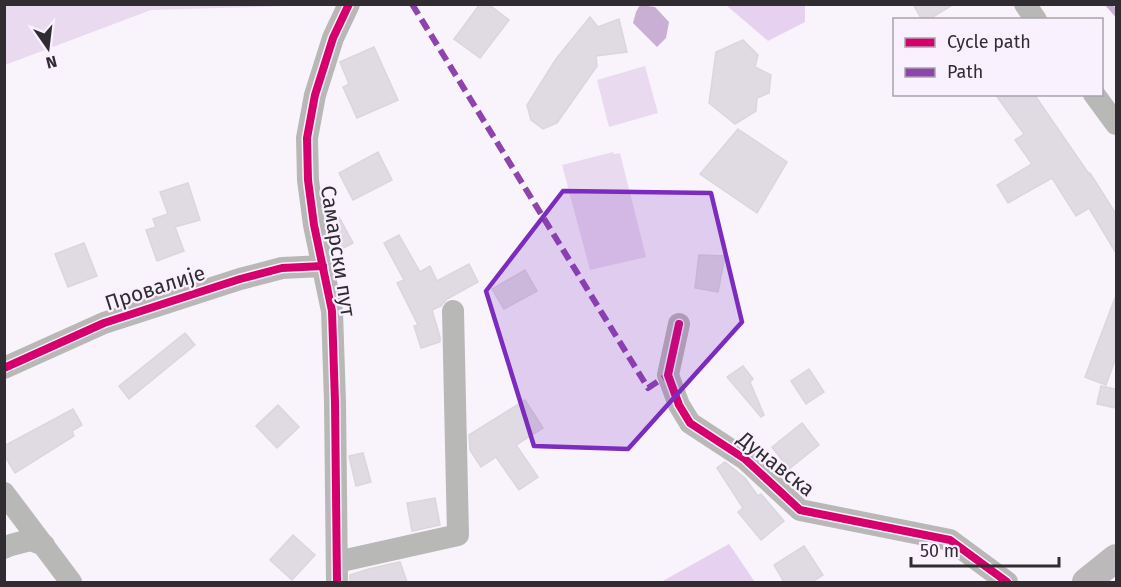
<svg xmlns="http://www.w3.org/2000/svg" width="1121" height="587" font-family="'Fira Sans',sans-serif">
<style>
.green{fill:#e9daef}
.forest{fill:#e7d1f0}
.water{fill:#c9afd3}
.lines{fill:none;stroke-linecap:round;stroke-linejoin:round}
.stream{stroke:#c9afd3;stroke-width:6}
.building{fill:#e0dbe2;stroke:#dad6dc;stroke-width:1.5}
.minor{stroke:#b8b8b7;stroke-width:22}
.major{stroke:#bcb9bb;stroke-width:28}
.quiet{stroke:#8e44ad;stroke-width:6;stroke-dasharray:12 6;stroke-linecap:butt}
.cycleway-casing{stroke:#faf1fe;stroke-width:11}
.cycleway{stroke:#d6006c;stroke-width:8}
.marked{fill:#7b2cbf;fill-opacity:0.2;stroke:#7b2cbf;stroke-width:4.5;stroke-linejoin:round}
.labels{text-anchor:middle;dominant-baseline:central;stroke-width:4.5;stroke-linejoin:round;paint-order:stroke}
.street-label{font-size:21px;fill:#302c32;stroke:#faf1fe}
</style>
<rect width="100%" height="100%" fill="#f9f4fb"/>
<g class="green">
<path d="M 5,4 L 326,4 L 326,5 L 151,10 L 5,65 Z"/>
<path d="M 645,66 L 658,113 L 609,127 L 597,80 Z"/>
<path d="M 613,152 L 614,154 L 620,153 L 646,257 L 590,270 L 562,165 Z"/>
</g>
<g class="forest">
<path d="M 726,5 L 805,5 L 805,22 L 768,41 Z"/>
<path d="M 729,544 L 755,582 L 661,582 Z"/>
</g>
<path class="water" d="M 640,5 L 655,7 L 669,22 L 666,38 L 657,47 L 633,23 L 636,12 Z"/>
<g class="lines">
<path class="stream" d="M 1108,4 L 1116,13"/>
</g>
<g class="building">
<path d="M 480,4 L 488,4 L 509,20 L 480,58 L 454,39 Z"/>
<path d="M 913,4 L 954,4 L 928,20 L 922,20 Z"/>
<path d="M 590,17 L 598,27 L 619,19 L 627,52 L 596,56 L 597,66 L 557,123 L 543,129 L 531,120 L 527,105 L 556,59 Z"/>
<path d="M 743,40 L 758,55 L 755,67 L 771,75 L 769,93 L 757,98 L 756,111 L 735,124 L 709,103 L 716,52 Z"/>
<path d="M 374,47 L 398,100 L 357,118 L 343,87 L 349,84 L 340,62 Z"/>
<path d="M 995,94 L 1034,94 L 1089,174 L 1090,173 L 1116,214 L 1116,253 L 1089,208 L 1076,216 L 1052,178 L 1008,203 L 997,185 L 1032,164 L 1015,140 L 1024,134 Z"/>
<path d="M 738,129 L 787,162 L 757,213 L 700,174 Z"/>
<path d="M 378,152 L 392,180 L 353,200 L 339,173 Z"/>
<path d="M 188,183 L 200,220 L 175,227 L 184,251 L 157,261 L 146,230 L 156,227 L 153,219 L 168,214 L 160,192 Z"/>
<path d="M 339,217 L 353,243 L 338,251 L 330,235 L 327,223 Z"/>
<path d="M 399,235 L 420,272 L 430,266 L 437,281 L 469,264 L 478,282 L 447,299 L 441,306 L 432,310 L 440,337 L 440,342 L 421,348 L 414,326 L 418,325 L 397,283 L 404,280 L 384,243 Z"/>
<path d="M 84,243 L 97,276 L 68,287 L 55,254 Z"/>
<path d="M 699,255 L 725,256 L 718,292 L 695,288 Z"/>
<path d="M 525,270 L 537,291 L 504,309 L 492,289 Z"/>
<path d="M 1115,298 L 1116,298 L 1116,357 L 1106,385 L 1085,377 Z"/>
<path d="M 185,333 L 195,345 L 129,399 L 119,386 Z"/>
<path d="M 743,366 L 753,379 L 750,382 L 764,415 L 761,417 L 727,377 Z"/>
<path d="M 809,369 L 824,392 L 806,404 L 791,381 Z"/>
<path d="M 1101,386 L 1116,389 L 1116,408 L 1097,404 Z"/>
<path d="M 525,400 L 543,428 L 516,445 L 538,477 L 519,490 L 496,457 L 481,467 L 470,450 L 469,435 Z"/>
<path d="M 278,405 L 299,427 L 277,448 L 256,426 Z"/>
<path d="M 73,409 L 82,425 L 72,431 L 74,436 L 15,473 L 4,455 L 4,446 Z"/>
<path d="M 802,423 L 819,445 L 789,469 L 772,447 Z"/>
<path d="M 363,453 L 371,482 L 356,486 L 349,456 Z"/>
<path d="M 725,462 L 745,478 L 758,496 L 761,494 L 784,521 L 761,540 L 738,512 L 743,508 L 717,468 Z"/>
<path d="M 435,498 L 440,525 L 412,531 L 407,503 Z"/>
<path d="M 293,535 L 315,555 L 292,580 L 270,560 Z"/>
<path d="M 804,546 L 823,575 L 812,582 L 784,582 L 774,565 Z"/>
<path d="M 400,562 L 407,582 L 350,582 L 350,575 L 369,569 Z"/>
</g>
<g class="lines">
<g class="minor">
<path d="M 1025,4 L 1036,20"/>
<path d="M 1094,94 L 1116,124"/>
<path d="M 679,324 L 668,375 L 679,405 L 690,423 L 745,459 L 800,510 L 950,540 L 1007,582"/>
<path d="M 4,368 L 104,323 L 240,279 L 282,268 L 323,266"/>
<path d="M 4,493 L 71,582"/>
<path d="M 4,548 L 11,545 L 30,540 L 44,545"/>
<path d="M 337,562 L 458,535 L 453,311"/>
<path d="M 337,582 L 335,402 L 332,311 L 314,225 L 308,180 L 307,138 L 315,95 L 333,38 L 349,4"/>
</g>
<path class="major" d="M 1086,582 L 1116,558"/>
<path class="quiet" d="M 412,4 L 648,388 L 668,375"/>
<g class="cycleway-casing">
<g id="cycleway">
<path d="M 679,324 L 668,375 L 679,405 L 690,423 L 745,459 L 800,510 L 950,540 L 1007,582"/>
<path d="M 4,368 L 104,323 L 240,279 L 282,268 L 323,266"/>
<path d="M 337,582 L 335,402 L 332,311 L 314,225 L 308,180 L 307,138 L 315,95 L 333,38 L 349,4"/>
</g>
</g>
<use href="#cycleway" class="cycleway"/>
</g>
<path class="marked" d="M 563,191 L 711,193 L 742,322 L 628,449 L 534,446 L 486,291 Z"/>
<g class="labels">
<g class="street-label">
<text transform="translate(338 251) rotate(81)">Самарски пут</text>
<text transform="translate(155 288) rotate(-18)">Провалије</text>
<text transform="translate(776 464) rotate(38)">Дунавска</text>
</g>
</g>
<rect width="1121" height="587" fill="none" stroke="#302c32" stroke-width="12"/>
<rect x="893" y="18" width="210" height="78" fill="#faf1fe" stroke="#a9a2ac" stroke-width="1.5"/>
<rect x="905" y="38" width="30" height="9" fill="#d6006c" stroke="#a9a2ac" stroke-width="1.5"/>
<text x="947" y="48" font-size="18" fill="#302c32">Cycle path</text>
<rect x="905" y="68" width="30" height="9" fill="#8e44ad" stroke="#a9a2ac" stroke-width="1.5"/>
<text x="947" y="78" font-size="18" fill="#302c32">Path</text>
<g transform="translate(48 48) rotate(166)" stroke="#faf1fe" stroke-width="4.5" paint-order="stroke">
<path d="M0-4.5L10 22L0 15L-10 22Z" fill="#302c32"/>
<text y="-9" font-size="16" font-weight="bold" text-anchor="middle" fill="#302c32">N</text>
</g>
<path d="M911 557v9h148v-9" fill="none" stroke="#302c32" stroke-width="3"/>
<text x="920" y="557" font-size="18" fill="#302c32" stroke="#faf1fe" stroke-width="4.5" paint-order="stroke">50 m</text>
</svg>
